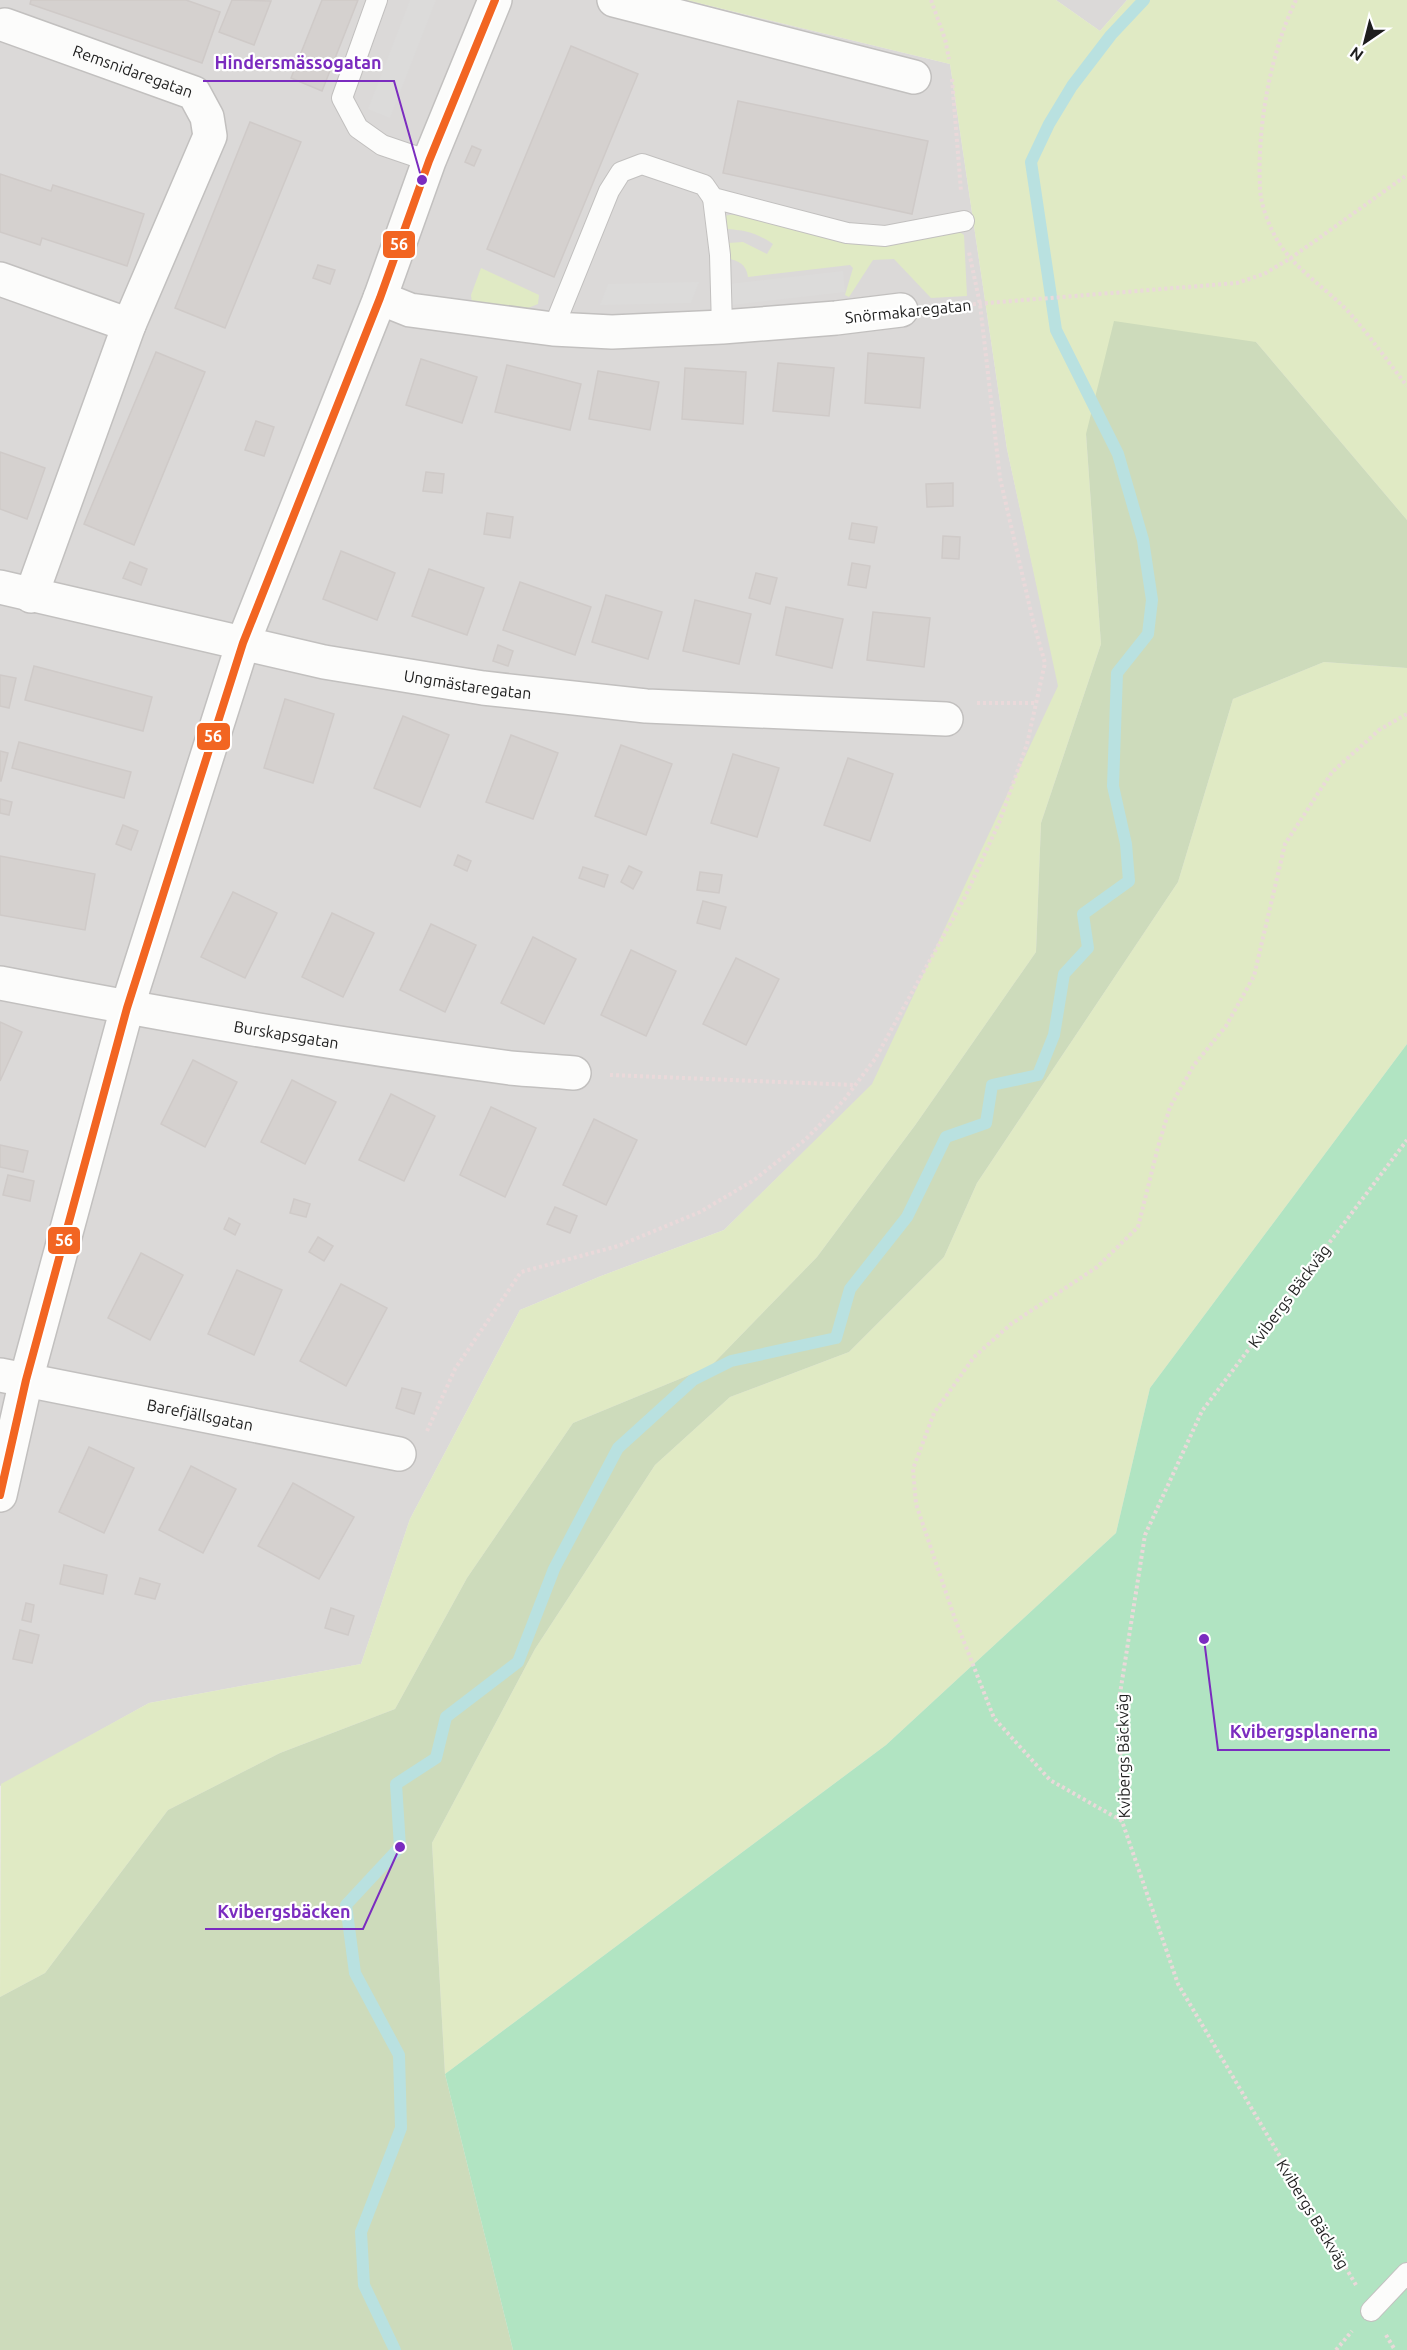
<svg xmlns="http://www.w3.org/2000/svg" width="1407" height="2350" font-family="Ubuntu,sans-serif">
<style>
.residential{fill:#dbd9d8}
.grass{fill:#e0eac4}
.forest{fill:#cddbbb}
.pitch{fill:#b1e4c2}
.parking{fill:#dcdbda}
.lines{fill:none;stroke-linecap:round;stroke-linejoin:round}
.stream{stroke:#b9e1e0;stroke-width:12}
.building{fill:#d5d1cf;stroke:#cfcac8;stroke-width:1.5}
.lane-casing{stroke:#c2c0bf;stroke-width:22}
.street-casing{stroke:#c2c0bf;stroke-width:36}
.path{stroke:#ead9da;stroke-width:4;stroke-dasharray:3 3;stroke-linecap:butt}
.lane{stroke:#fcfcfb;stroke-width:20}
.street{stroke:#fcfcfb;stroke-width:33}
.bus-1-casing{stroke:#fff;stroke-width:12}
.bus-1{stroke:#f26522;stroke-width:8}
.labels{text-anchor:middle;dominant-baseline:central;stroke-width:4.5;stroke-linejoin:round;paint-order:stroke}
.street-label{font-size:16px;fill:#1e1e1e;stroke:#fff}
.leader{fill:none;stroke:#7b2cbf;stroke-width:2}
.callout-dot{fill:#7b2cbf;stroke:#fff;stroke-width:2}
.callout-label{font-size:18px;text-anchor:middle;font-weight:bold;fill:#7b2cbf;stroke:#fff;stroke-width:4.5;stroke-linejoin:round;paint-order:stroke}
.line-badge{stroke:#fff;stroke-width:2}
.badge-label{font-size:16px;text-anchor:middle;font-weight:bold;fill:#fff}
</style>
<rect width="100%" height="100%" fill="#ece9e6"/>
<g class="residential">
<path d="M 0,0 L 686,0 L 950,64 L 1007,449 L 1059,686 L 873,1084 L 724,1230 L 601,1276 L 520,1310 L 410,1519 L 361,1664 L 149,1703 L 0,1786 Z"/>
<path d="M 1056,0 L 1127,0 L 1100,31 Z"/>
</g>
<g class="grass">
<path d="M 686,0 L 1056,0 L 1100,31 L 1127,0 L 1407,0 L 1407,520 L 1256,342 L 1086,434 L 1101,644 L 1041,823 L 1036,952 L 916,1124 L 817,1257 L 711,1366 L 573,1423 L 467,1578 L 395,1709 L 280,1753 L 168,1810 L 45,1973 L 0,1997 L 1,1784 L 149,1703 L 361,1664 L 410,1519 L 520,1310 L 601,1276 L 724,1230 L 872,1084 L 1058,686 L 1007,449 L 950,64 Z"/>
<path d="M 735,214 L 825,233 L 958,231 L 964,235 L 967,296 L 931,298 L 894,259 L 873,260 L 849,297 L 845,295 L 853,268 L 850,265 L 748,277 C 746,264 739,261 727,258 L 728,243 L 743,242 L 767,254 L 773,244 C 757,233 745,230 726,229 L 724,216 Z"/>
<path d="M 481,268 L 539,295 L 538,304 L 528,308 L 472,303 L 471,295 Z"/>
<path d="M 1324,662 L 1407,668 L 1407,1044 L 1150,1388 L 1116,1533 L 886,1745 L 445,2074 L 432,1843 L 535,1649 L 655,1465 L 730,1397 L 849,1352 L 944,1257 L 977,1183 L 1178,882 L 1233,699 Z"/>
</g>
<path class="forest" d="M 1114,321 L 1256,342 L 1407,520 L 1407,668 L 1324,662 L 1233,699 L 1178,882 L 977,1183 L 944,1257 L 849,1352 L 730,1397 L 655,1465 L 535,1649 L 432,1843 L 445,2074 L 513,2350 L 0,2350 L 0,1997 L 45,1973 L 168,1810 L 280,1753 L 395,1709 L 467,1578 L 573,1423 L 711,1366 L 817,1257 L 916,1124 L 1036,952 L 1041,823 L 1101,644 L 1086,434 Z"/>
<path class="pitch" d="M 1407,1044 L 1407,2350 L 513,2350 L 445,2074 L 886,1745 L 1116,1533 L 1150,1388 Z"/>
<g class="parking">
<path d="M 410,0 L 436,0 L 390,118 L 368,109 Z"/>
<path d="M 843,271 L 845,292 L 732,305 L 729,284 Z"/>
<path d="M 699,282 L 691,303 L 600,305 L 608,284 Z"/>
</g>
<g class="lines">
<path class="stream" d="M 395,2350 L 364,2285 L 361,2232 L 401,2128 L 399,2055 L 355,1973 L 346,1905 L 400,1847 L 396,1784 L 436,1758 L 446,1717 L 518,1662 L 554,1569 L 618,1448 L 693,1380 L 731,1361 L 836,1338 L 850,1289 L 907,1217 L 946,1137 L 986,1123 L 992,1085 L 1038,1075 L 1054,1035 L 1064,974 L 1088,948 L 1083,914 L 1129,881 L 1126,844 L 1113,786 L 1117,673 L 1148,634 L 1152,600 L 1143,540 L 1118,454 L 1056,330 L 1031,162 L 1049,124 L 1072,86 L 1111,35 L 1144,0"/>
</g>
<g class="building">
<path d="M 31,0 L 186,0 L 220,12 L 202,63 L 30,4 Z"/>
<path d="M 232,0 L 271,1 L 254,45 L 219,32 Z"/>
<path d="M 322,0 L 358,0 L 322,91 L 291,78 Z"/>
<path d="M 571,46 L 638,74 L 554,277 L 487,249 Z"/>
<path d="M 738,101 L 928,141 L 912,214 L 723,173 Z"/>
<path d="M 250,122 L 301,142 L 225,328 L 175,308 Z"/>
<path d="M 472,146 L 481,150 L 474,166 L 465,162 Z"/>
<path d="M 0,174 L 51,191 L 53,185 L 144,214 L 127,266 L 42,238 L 40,245 L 0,232 Z"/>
<path d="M 318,265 L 335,270 L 330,284 L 313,278 Z"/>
<path d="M 156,352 L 205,372 L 134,545 L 84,524 Z"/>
<path d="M 868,353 L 924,358 L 920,408 L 865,403 Z"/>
<path d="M 421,359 L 477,377 L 462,423 L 406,405 Z"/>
<path d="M 778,363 L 834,368 L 829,416 L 773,411 Z"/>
<path d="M 507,365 L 581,384 L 570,430 L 495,412 Z"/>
<path d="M 685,368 L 746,372 L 743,424 L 682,419 Z"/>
<path d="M 598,371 L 659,382 L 650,430 L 589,419 Z"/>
<path d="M 256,421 L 274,427 L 264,456 L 245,450 Z"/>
<path d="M 0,452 L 45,468 L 27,519 L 0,509 Z"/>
<path d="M 426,472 L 444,474 L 442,493 L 423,491 Z"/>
<path d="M 953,483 L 953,506 L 927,507 L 926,484 Z"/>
<path d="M 487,513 L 513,517 L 510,538 L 484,534 Z"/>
<path d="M 852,523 L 877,527 L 874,543 L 849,539 Z"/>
<path d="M 943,536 L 960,537 L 959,559 L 942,558 Z"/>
<path d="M 341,551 L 395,573 L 377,620 L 323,599 Z"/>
<path d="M 130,562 L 147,569 L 141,585 L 123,578 Z"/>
<path d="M 852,563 L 870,566 L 866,588 L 848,585 Z"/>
<path d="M 429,569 L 484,588 L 467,635 L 412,616 Z"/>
<path d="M 756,573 L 777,578 L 770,604 L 749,598 Z"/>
<path d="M 520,582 L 591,607 L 575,655 L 503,630 Z"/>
<path d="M 606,595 L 662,612 L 648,659 L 592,642 Z"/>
<path d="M 695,600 L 751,614 L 739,664 L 683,651 Z"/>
<path d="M 786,607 L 843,619 L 832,668 L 776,655 Z"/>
<path d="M 873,612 L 930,618 L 924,667 L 867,660 Z"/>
<path d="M 498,645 L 513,651 L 508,666 L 493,661 Z"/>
<path d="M 34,666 L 152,697 L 143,731 L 25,700 Z"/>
<path d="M 0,675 L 16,678 L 9,708 L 0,706 Z"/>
<path d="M 285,699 L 334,714 L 313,783 L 264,768 Z"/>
<path d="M 403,716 L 449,735 L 420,807 L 374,788 Z"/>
<path d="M 511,735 L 558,753 L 533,819 L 486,802 Z"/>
<path d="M 19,742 L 131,772 L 124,798 L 12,768 Z"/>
<path d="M 621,745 L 672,764 L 646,835 L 595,816 Z"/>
<path d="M 0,751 L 8,753 L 1,781 L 0,781 Z"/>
<path d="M 733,754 L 779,768 L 757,837 L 711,823 Z"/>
<path d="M 848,758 L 893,774 L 870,841 L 824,825 Z"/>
<path d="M 0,799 L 12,802 L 9,815 L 0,813 Z"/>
<path d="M 123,825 L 138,831 L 131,850 L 116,844 Z"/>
<path d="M 458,855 L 471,861 L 467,871 L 454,865 Z"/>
<path d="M 0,856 L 95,874 L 85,930 L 0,915 Z"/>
<path d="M 629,866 L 642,872 L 633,889 L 621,882 Z"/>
<path d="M 583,867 L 608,875 L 604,887 L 579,878 Z"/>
<path d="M 700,872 L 722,875 L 719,893 L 697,890 Z"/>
<path d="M 233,892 L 277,913 L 245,978 L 201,957 Z"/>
<path d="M 703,901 L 726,907 L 720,929 L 697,923 Z"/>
<path d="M 332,913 L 374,933 L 343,997 L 302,977 Z"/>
<path d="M 431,924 L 476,945 L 445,1012 L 400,990 Z"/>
<path d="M 533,937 L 576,959 L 544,1024 L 501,1003 Z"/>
<path d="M 631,950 L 676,971 L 646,1036 L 601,1015 Z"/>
<path d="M 736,958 L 779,979 L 746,1045 L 703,1024 Z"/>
<path d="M 0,1022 L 22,1032 L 0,1081 Z"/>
<path d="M 193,1060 L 237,1082 L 205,1147 L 161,1124 Z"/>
<path d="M 292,1080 L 336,1102 L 305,1164 L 261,1142 Z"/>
<path d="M 391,1094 L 435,1116 L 404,1181 L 359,1160 Z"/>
<path d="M 491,1107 L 536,1128 L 505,1197 L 460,1175 Z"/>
<path d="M 594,1119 L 637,1140 L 606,1205 L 563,1185 Z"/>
<path d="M 0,1145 L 28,1151 L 23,1172 L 0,1167 Z"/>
<path d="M 8,1175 L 34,1181 L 30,1201 L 3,1195 Z"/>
<path d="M 294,1199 L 310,1204 L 306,1217 L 290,1213 Z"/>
<path d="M 555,1207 L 577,1216 L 570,1233 L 547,1224 Z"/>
<path d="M 229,1218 L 240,1224 L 235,1235 L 224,1229 Z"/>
<path d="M 318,1237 L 333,1246 L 324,1261 L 309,1252 Z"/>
<path d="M 141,1253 L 183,1275 L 150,1340 L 108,1318 Z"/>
<path d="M 237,1270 L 282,1290 L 254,1355 L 208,1334 Z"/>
<path d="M 341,1284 L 387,1308 L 346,1386 L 300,1361 Z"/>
<path d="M 402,1388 L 421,1393 L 414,1414 L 396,1408 Z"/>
<path d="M 89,1447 L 134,1468 L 104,1533 L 59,1512 Z"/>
<path d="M 191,1466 L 236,1489 L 203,1553 L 159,1530 Z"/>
<path d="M 293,1483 L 354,1517 L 319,1579 L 258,1546 Z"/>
<path d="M 64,1565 L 107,1575 L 103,1594 L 60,1584 Z"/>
<path d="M 140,1578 L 160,1584 L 155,1599 L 135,1594 Z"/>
<path d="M 26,1603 L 34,1605 L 31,1622 L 22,1620 Z"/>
<path d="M 331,1608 L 354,1616 L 348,1635 L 325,1628 Z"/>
<path d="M 20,1630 L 39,1635 L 32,1663 L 13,1659 Z"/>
</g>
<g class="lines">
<g class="lane-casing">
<g id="lane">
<path d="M 377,0 L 342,98 L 358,128 L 382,145 L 429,161"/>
<path d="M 713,198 L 720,255 L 722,327"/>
<path d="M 553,329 L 609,191 L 621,172 L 642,164 L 704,185 L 713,198 L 847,233 L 885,236 L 964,221"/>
<path d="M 1371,2311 L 1407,2273"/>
</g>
</g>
<g class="street-casing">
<g id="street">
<path d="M 614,0 L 914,77"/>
<path id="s1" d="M 5,25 L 194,93 L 207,117 L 210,136 L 129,325 L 31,596"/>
<path d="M 0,279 L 129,325"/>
<path d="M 380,298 L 410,310 L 553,329 L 612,332 L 722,327 L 836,318 L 901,310"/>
<path id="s2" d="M 0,587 L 324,662 L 483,688 L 646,706 L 946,719"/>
<path id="s3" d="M 0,983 C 169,1016 340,1045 510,1068 C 531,1070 553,1071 574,1073"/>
<path id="s4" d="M 0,1375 L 399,1454"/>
<path d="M 0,1495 L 26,1380 L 127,1008 L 243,643 L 380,298 L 429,161 L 495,0"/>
</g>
</g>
<g class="path">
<path d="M 931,0 L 945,39 L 949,59"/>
<path d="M 1296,0 C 1270,53 1257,128 1260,187 C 1260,204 1270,229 1279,243 C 1297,272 1331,291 1353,317 C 1372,339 1389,363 1407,386"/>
<path d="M 952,79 L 961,191"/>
<path d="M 937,307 L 1237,283 L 1264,274 L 1291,258 L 1407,175"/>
<path d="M 977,703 L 1036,703"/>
<path d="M 610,1075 L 854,1085"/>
<path d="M 427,1431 L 455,1369 L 521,1272 L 618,1246 L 700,1212 L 754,1180 L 806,1139 L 844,1100 L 875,1059 L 965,897 L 999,823 L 1027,744 L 1045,663 L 1033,621 L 1000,478 L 980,304 L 969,252"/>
<path d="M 1122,1821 L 1050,1780 L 994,1718 L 955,1619 L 916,1504 L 913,1469 L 934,1413 L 974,1357 L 1011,1324 L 1097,1267 L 1138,1227 L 1158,1147 L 1170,1107 L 1194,1065 L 1226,1026 L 1254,976 L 1285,844 L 1332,772 L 1379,730 L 1407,714"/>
<path d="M 1356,2285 L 1178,1984 L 1122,1821 L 1119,1700 L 1145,1535 L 1202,1411 L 1407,1140"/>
<path d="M 1386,2335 L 1395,2350"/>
<path d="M 1336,2350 L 1352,2331"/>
</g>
<use href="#lane" class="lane"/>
<use href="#street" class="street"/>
<g class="bus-1-casing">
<path id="bus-1" d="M 0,1495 L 26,1380 L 127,1008 L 243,643 L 380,298 L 429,161 L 495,0"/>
</g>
<use href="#bus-1" class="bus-1"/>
</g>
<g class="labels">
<g class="street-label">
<text stroke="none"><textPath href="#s1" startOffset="136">Remsnidaregatan</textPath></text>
<text transform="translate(908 311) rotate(-6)">Snörmakaregatan</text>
<text stroke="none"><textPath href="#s2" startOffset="478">Ungmästaregatan</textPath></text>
<text stroke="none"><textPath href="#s3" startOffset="291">Burskapsgatan</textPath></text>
<text transform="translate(1289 1296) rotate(-53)">Kvibergs Bäckväg</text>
<text stroke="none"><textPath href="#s4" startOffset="204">Barefjällsgatan</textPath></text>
<text transform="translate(1123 1756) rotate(-91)">Kvibergs Bäckväg</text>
<text transform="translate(1313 2214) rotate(59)">Kvibergs Bäckväg</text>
</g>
</g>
<path class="leader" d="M422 180L394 81H203M1204 1639L1218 1750H1390M400 1847L363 1929H205"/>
<g class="callout-dot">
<circle cx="422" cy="180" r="6"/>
<circle cx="1204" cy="1639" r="6"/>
<circle cx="400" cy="1847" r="6"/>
</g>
<g class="callout-label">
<text x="298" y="69">Hindersmässogatan</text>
<text x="1304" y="1738">Kvibergsplanerna</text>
<text x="284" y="1918">Kvibergsbäcken</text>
</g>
<g class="line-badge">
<rect x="382" y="230" width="34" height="29" rx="6" fill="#f26522"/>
<rect x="196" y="722" width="35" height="29" rx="6" fill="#f26522"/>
<rect x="47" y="1226" width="34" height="29" rx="6" fill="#f26522"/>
</g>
<g class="badge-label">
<text x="399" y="250">56</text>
<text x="213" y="742">56</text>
<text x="64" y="1246">56</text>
</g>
<g transform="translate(1365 42) rotate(215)" stroke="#ffffff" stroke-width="4.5" paint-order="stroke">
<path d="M0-4.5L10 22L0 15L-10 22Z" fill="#1e1e1e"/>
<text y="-9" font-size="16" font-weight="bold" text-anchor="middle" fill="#1e1e1e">N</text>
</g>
</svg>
